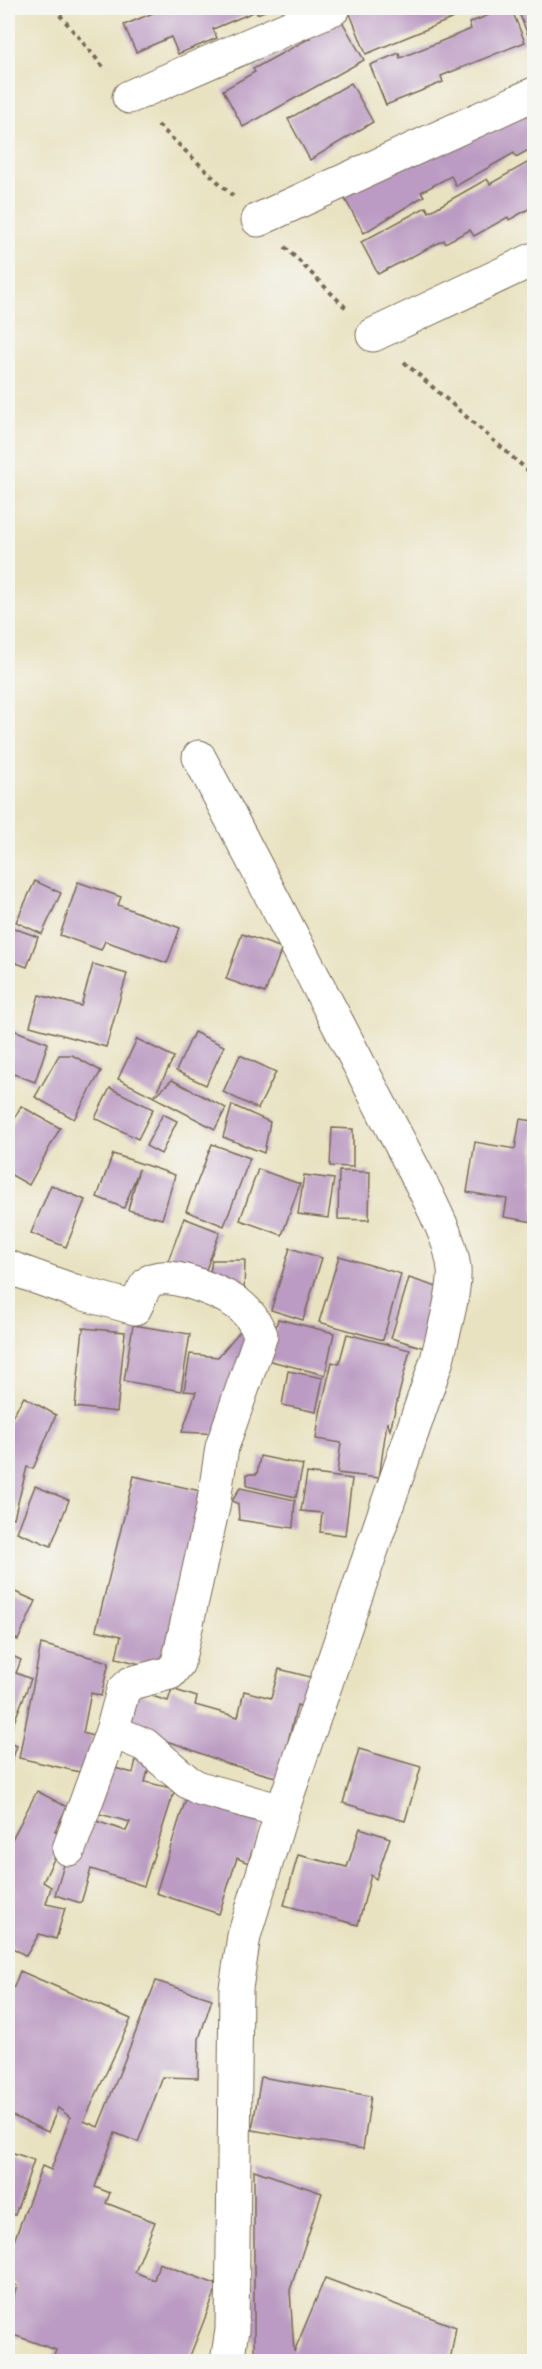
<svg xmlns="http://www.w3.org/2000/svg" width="542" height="2369" font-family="Dekko,sans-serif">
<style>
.building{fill:#bb9bc3}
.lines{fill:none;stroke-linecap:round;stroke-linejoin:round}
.minor-casing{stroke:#786a57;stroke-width:35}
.path{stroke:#786a57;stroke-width:4;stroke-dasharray:4.5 4.5;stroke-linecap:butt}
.minor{stroke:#fff;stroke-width:33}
</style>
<rect width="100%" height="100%" fill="#f6f6f2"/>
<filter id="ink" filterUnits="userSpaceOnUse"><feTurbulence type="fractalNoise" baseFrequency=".0167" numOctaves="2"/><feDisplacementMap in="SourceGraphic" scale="12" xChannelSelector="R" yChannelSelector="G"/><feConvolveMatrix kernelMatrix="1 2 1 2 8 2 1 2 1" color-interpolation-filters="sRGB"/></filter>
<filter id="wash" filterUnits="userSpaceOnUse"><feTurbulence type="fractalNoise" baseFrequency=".008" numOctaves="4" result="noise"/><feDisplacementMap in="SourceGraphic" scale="24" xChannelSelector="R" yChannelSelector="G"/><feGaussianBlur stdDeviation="1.35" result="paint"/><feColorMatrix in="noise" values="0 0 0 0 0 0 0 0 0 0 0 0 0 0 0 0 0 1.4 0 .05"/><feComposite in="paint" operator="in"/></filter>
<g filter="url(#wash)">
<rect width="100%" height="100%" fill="#e9e2c1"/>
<g id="blocks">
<g class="building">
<path d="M 159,8 L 273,8 L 257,14 L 256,11 L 213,29 L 217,38 L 178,54 L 171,37 L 136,52 L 124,25 L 160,10 Z"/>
<path d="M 359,8 L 385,8 L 386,10 L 391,8 L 478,8 L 366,54 L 349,11 Z"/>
<path d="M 506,8 L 511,8 L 525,42 L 441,76 L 443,82 L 386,105 L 370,65 L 399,53 L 400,58 L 471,29 L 469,23 Z"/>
<path d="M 517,8 L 534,8 L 534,50 Z"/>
<path d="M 339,16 L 364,60 L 243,127 L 223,90 L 255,72 L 253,69 L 310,38 L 307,34 Z"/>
<path d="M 351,83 L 373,122 L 310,160 L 288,119 Z"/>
<path d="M 530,105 L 534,113 L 534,147 L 516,157 L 514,153 L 456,186 L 451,176 L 421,192 L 424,196 L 364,233 L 340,190 Z"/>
<path d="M 534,159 L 534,206 L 509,220 L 508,217 L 474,236 L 470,230 L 445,243 L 444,240 L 378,274 L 361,242 L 426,207 L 429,212 L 487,179 L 490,184 Z"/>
<path d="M 35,881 L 61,893 L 42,934 L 16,922 Z"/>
<path d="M 78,882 L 121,897 L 118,905 L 180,928 L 167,963 L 105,941 L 101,950 L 60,935 Z"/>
<path d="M 8,926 L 38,937 L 27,967 L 8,960 Z"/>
<path d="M 242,934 L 282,948 L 265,993 L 226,979 Z"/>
<path d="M 93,964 L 127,974 L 106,1047 L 30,1026 L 39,995 L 81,1006 Z"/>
<path d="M 8,1028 L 48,1043 L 35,1082 L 8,1072 Z"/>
<path d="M 194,1032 L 224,1046 L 206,1085 L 176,1071 Z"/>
<path d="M 137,1039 L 174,1057 L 154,1097 L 118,1079 Z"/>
<path d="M 59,1055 L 72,1055 L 101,1071 L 74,1119 L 35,1097 Z"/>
<path d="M 240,1055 L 276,1072 L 258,1109 L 223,1092 Z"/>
<path d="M 172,1080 L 226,1108 L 215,1129 L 154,1097 Z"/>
<path d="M 110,1088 L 153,1109 L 138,1139 L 95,1118 Z"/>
<path d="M 232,1105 L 270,1122 L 264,1153 L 223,1137 Z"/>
<path d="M 21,1106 L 60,1128 L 29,1185 L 8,1173 L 8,1132 Z"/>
<path d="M 163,1114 L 177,1121 L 161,1154 L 146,1146 Z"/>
<path d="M 520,1119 L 534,1121 L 534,1222 L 504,1217 L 507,1199 L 467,1192 L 475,1142 L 515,1149 Z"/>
<path d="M 332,1128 L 353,1129 L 353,1167 L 330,1166 Z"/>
<path d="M 212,1144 L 250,1158 L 224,1226 L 186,1211 Z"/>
<path d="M 113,1154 L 175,1175 L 162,1219 L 128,1210 L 139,1169 L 124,1208 L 97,1197 Z"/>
<path d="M 258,1169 L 300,1184 L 282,1235 L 240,1220 Z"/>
<path d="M 339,1171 L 370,1172 L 369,1220 L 338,1219 Z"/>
<path d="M 304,1175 L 334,1179 L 328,1218 L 298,1214 Z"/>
<path d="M 51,1185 L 85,1200 L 66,1247 L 31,1233 Z"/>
<path d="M 184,1218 L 220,1232 L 201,1283 L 165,1269 Z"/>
<path d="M 290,1248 L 322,1258 L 303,1320 L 271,1310 Z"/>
<path d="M 339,1256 L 401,1274 L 383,1340 L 319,1322 Z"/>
<path d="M 212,1260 L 245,1260 L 244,1292 L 208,1286 Z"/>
<path d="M 409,1278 L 443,1289 L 425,1348 L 391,1338 Z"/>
<path d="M 278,1319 L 334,1333 L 325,1375 L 267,1360 Z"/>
<path d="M 133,1325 L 190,1334 L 181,1391 L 124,1381 Z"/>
<path d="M 245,1325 L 254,1334 L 222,1434 L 182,1432 L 196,1392 L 184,1391 L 190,1354 L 218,1357 Z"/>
<path d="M 83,1328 L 125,1332 L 117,1412 L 75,1407 Z"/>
<path d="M 347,1334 L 410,1350 L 390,1430 L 387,1422 L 379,1478 L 337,1473 L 341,1443 L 316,1439 L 320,1413 L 332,1362 L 339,1364 Z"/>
<path d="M 288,1371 L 323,1378 L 316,1412 L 282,1405 Z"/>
<path d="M 24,1397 L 56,1415 L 33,1469 L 27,1467 L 14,1518 L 8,1516 L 8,1423 Z"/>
<path d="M 260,1456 L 303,1465 L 296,1497 L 247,1486 L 247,1474 L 257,1474 Z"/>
<path d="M 307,1473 L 352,1479 L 345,1535 L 320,1532 L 322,1513 L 301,1511 Z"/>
<path d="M 134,1476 L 205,1492 L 165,1670 L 116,1658 L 121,1636 L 96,1630 Z"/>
<path d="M 35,1486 L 69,1500 L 51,1546 L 17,1532 Z"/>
<path d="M 240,1488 L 295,1500 L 293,1528 L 239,1520 L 238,1504 L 232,1501 Z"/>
<path d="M 8,1589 L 36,1601 L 18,1640 L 8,1635 Z"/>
<path d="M 41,1644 L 109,1662 L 101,1696 L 91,1693 L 83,1733 L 93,1736 L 84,1773 L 19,1758 Z"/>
<path d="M 8,1654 L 21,1660 L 16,1673 L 31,1679 L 12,1727 L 8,1726 Z"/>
<path d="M 279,1669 L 314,1678 L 307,1708 L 297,1705 L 279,1778 L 225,1763 L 182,1746 L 135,1731 L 122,1720 L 132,1690 L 168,1701 L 172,1689 L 197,1697 L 195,1705 L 238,1717 L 244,1691 L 271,1698 Z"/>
<path d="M 8,1743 L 17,1746 L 8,1772 Z"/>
<path d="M 359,1749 L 421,1767 L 405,1821 L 343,1803 Z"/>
<path d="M 137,1756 L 151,1759 L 145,1782 L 175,1789 L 144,1886 L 91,1869 L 81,1903 L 55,1895 L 66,1858 L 87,1818 L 126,1831 L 130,1822 L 92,1812 L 104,1765 L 133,1773 Z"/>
<path d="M 37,1791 L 67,1807 L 55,1831 L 65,1836 L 43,1882 L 51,1887 L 46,1904 L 65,1908 L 56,1939 L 39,1934 L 26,1956 L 8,1945 L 8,1847 Z"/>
<path d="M 188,1792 L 264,1818 L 248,1863 L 237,1858 L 219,1914 L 156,1893 Z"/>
<path d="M 360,1828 L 390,1838 L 376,1879 L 371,1875 L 358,1925 L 284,1905 L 298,1855 L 347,1867 Z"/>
<path d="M 20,1971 L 131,2019 L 84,2121 L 98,2127 L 156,1981 L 212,1999 L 199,2039 L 198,2078 L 163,2077 L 138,2142 L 115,2133 L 95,2187 L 110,2193 L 106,2203 L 155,2222 L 135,2272 L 154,2280 L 159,2263 L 218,2285 L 188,2361 L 52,2361 L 56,2350 L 8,2333 L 13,2319 L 8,2317 L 8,2312 L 17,2286 L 8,2279 L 8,2257 L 42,2166 L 51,2170 L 70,2117 L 58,2108 L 48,2132 L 8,2114 L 8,2002 Z"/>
<path d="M 261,2077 L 371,2096 L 363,2149 L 252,2130 Z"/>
<path d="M 8,2151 L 34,2160 L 15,2215 L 8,2213 Z"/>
<path d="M 254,2170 L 322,2193 L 290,2290 L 294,2352 L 325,2278 L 456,2327 L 450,2361 L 254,2361 Z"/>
</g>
</g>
</g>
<g filter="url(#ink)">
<use href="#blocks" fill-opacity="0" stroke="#786a57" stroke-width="1.5"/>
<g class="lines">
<g class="minor-casing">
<g id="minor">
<path d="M 129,97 L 334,8"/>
<path d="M 258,220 L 534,94"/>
<path d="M 373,335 L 534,259"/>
<path d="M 199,757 L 427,1195 C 438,1218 451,1242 454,1269 C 456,1291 442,1337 437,1360 L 282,1811 L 244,1936 L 236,1988 L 232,2330 L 227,2362"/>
<path d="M 8,1267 L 77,1292 L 135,1308 C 139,1301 142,1289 148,1283 C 164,1267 219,1292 235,1302 C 248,1310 255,1322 261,1335 L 222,1447 L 213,1507 L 178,1663 L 170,1673 L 131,1683 L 123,1691 L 112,1731 L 145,1745 L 188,1782 L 199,1788 L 282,1811"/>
<path d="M 69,1849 L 112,1731"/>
</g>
</g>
<g class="path">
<path d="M 54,8 L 105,69"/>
<path d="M 158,125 L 233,196"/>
<path d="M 285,247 L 348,310"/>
<path d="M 404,362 L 534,476"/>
</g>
<use href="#minor" class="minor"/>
</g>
</g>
<rect width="542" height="2369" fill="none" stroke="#f6f6f2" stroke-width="30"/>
</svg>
